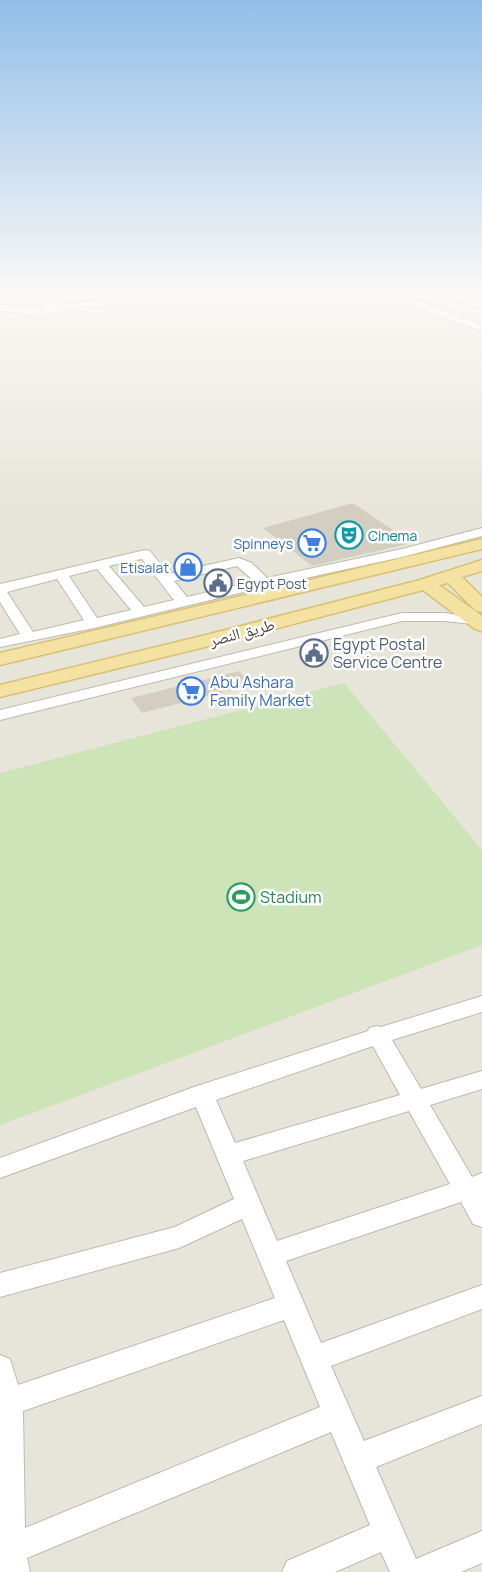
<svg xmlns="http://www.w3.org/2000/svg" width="482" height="1572" font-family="Manrope,'Noto Naskh Arabic',sans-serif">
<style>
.residential{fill:#e7e4d9}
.green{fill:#cde3b8}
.building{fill:#d4cec1}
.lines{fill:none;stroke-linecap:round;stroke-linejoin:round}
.minor-casing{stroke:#bebaae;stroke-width:2}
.major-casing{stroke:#d8c174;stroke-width:3}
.minor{fill:#fff;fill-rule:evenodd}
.major{fill:#f4e2a3;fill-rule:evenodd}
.labels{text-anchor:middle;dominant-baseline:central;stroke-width:5;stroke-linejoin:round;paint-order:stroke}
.far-culture-label{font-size:14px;fill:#0d838f;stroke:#fff;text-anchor:start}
.far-shop-label{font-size:14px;fill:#366cbe;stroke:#fff;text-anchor:end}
.far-service-label{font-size:14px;fill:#4e5e75;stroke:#fff;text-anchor:start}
.street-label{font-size:16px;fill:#474339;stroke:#fff}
.service-label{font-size:16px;fill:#4e5e75;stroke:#fff;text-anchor:start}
.shop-label{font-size:16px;fill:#366cbe;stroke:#fff;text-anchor:start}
.leisure-label{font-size:16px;fill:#27864d;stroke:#fff;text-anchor:start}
</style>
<rect width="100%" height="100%" fill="#f4f1eb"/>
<rect class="residential" x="0" y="292" width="482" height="1280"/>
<path class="green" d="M 344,683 L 482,850 L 482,945 L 0,1125 L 0,773 Z"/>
<g class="building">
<path d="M 353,503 L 412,543 L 312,566 L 263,528 Z"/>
<path d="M 239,671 L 251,685 L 142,713 L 131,698 Z"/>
</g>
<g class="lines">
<g class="minor-casing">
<g id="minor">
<path d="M 64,292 L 73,292 L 61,305 L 109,299 L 308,299 L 313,292 L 322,292 L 313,304 L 310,305 L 109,305 L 66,309 L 44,315 L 0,311 L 0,305 L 43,309 Z"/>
<path d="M 388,292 L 400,292 L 437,309 L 482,325 L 482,331 L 431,313 Z"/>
<path d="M 436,298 L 482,310 L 482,316 L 433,303 L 432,301 Z"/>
<path d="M 482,528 L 482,536 L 402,557 L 269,586 L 94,628 L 0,647 L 0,639 L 20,634 L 0,602 L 0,584 L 5,583 L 145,550 L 150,551 L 168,574 L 239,558 L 252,563 L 267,578 L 402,549 ZM 142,559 L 174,600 L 144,607 L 109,566 ZM 237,566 L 254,581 L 187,597 L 174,581 ZM 97,569 L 131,610 L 97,618 L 69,576 ZM 57,579 L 84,620 L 33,632 L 7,592 Z"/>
<path d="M 402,613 L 445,613 L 478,618 L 482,619 L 482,625 L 445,621 L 402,621 L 0,720 L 0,710 Z"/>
<path d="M 482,996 L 482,1012 L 392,1040 L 421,1089 L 482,1071 L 482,1089 L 430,1105 L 472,1177 L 482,1173 L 482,1227 L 473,1224 L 461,1202 L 286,1261 L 321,1343 L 482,1285 L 482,1309 L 331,1366 L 364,1441 L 482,1396 L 482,1424 L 376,1467 L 416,1559 L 482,1531 L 482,1563 L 461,1572 L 390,1572 L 381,1552 L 335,1572 L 282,1572 L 287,1561 L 370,1525 L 331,1432 L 27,1558 L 30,1572 L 0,1572 L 0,1355 L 10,1359 L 18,1385 L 275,1298 L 242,1219 L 179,1248 L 0,1297 L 0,1273 L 175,1227 L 234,1199 L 196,1107 L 0,1178 L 0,1158 L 194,1087 L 368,1031 L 369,1028 L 377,1026 L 381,1027 ZM 373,1046 L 400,1095 L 235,1143 L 216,1100 ZM 409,1111 L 450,1184 L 277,1241 L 243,1161 ZM 284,1320 L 320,1407 L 25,1528 L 23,1411 Z"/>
</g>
</g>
<g class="major-casing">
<g id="major">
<path d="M 482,539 L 482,549 L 0,665 L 0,653 Z"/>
<path d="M 482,560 L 482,571 L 462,577 L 482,597 L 482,612 L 476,611 L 448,583 L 439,585 L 482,616 L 482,631 L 475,629 L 423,590 L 217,644 L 0,697 L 0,685 L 206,635 L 420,580 Z"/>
</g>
</g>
<use href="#minor" class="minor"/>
<use href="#major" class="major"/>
</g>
<linearGradient id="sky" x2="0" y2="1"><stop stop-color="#91bee9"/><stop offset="0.57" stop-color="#faf9f6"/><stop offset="1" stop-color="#faf9f6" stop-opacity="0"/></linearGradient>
<rect width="482" height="512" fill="url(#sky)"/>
<defs>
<g id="theatre-ring" transform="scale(1.4375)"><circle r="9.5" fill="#fff" stroke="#0f9aa8" stroke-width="1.5"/><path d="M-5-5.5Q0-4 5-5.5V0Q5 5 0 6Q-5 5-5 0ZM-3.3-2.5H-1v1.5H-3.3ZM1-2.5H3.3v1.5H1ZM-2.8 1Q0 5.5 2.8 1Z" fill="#0f9aa8"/></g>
<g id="supermarket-ring" transform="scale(1.4375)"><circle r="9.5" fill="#fff" stroke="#3f7fe0" stroke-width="1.5"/><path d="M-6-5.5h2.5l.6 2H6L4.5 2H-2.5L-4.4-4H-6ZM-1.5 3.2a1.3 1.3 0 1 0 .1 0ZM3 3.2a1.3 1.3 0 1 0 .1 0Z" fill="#3f7fe0"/></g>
<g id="shop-ring" transform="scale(1.4375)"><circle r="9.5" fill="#fff" stroke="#3f7fe0" stroke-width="1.5"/><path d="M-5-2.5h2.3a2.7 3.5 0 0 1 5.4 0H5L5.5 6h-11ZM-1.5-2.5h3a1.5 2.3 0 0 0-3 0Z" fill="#3f7fe0"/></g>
<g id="civic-ring" transform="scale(1.4375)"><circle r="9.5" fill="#fff" stroke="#5c6f8a" stroke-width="1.5"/><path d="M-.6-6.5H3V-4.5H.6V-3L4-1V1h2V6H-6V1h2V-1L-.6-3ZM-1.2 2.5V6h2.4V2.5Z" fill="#5c6f8a"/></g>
<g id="stadium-ring" transform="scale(1.4375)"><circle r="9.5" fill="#fff" stroke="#2e9e5b" stroke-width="1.5"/><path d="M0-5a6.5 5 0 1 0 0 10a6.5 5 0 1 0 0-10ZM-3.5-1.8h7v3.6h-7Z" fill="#2e9e5b"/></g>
</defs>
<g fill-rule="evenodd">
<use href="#theatre-ring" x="349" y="535"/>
<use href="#supermarket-ring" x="312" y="543"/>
<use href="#shop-ring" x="188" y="567"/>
<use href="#civic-ring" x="218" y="583"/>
<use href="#civic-ring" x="314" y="653"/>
<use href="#supermarket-ring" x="191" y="691"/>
<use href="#stadium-ring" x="241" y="897"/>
</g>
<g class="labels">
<g class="far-culture-label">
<text x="368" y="535">Cinema</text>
</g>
<g class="far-shop-label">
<text x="293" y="543">Spinneys</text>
<text x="169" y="567">Etisalat</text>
</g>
<g class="far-service-label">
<text x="237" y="583">Egypt Post</text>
</g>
<g class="street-label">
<text transform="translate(242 632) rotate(-15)">طريق النصر</text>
</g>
<g class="service-label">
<text x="333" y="644">Egypt Postal<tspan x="333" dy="18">Service Centre</tspan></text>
</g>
<g class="shop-label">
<text x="210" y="682">Abu Ashara<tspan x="210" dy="18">Family Market</tspan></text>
</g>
<g class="leisure-label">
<text x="260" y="897">Stadium</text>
</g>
</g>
</svg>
